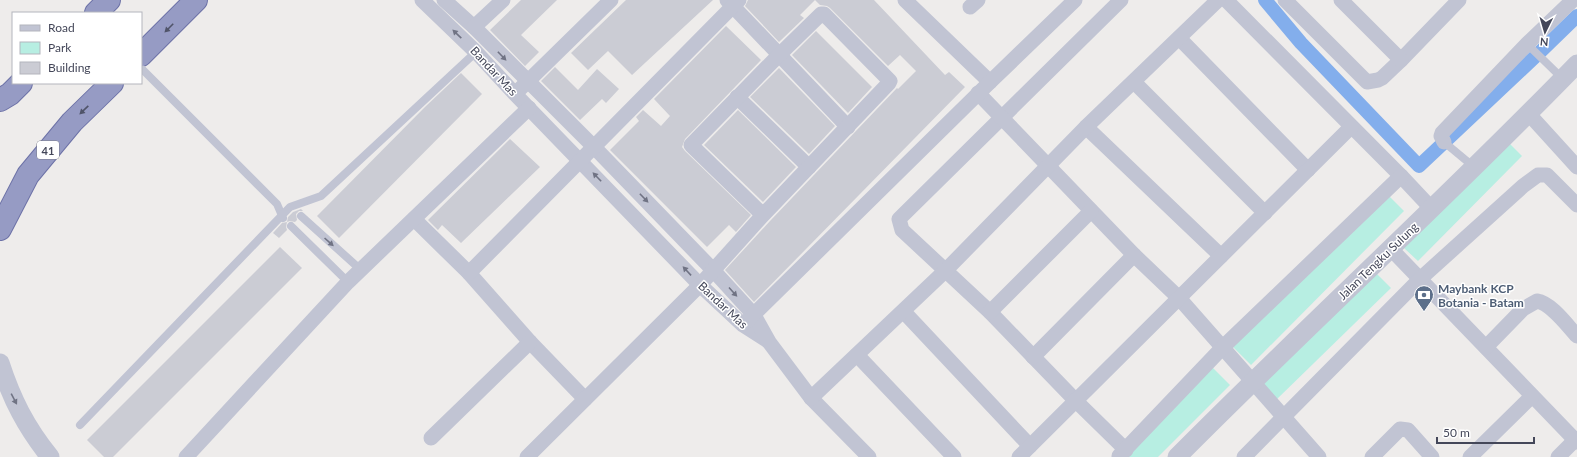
<svg xmlns="http://www.w3.org/2000/svg" width="1577" height="457" font-family="Lato,sans-serif">
<style>
.green{fill:#b7eee2}
.lines{fill:none;stroke-linecap:round;stroke-linejoin:round}
.canal{stroke:#83aeec;stroke-width:14}
.building{fill:#cbccd4}
.trunk-casing{stroke:#6d72a7;stroke-width:24}
.service{stroke:#c1c4d3;stroke-width:8}
.minor{stroke:#c1c4d3;stroke-width:15}
.tertiary{stroke:#c1c4d3;stroke-width:19}
.trunk{stroke:#969bc4;stroke-width:22}
.oneway{fill:#505469}
.oneway2{fill:#707384}
.labels{text-anchor:middle;dominant-baseline:central;stroke-width:3;stroke-linejoin:round;paint-order:stroke}
.shield{fill:#fff;stroke:#7c7e8b;stroke-width:1}
.shield-label{font-size:11px;font-weight:bold;fill:#444759}
.street-label{font-size:12px;fill:#444759;stroke:#fff}
.service-label{font-size:12px;font-weight:bold;fill:#4e5e75;stroke:#fff;text-anchor:start}
</style>
<rect width="100%" height="100%" fill="#eeeceb"/>
<g class="green">
<path d="M 1508,142 L 1522,156 L 1418,261 L 1404,248 Z"/>
<path d="M 1386,193 L 1404,211 L 1251,365 L 1233,347 Z"/>
<path d="M 1373,270 L 1391,288 L 1275,401 L 1259,386 Z"/>
<path d="M 1212,367 L 1230,385 L 1158,457 L 1123,457 Z"/>
</g>
<g class="lines">
<path class="canal" d="M 1265,0 L 1301,43 L 1419,166 L 1539,53 L 1577,16"/>
</g>
<g class="building">
<path d="M 521,0 L 557,0 L 521,35 L 539,52 L 525,66 L 490,30 Z"/>
<path d="M 626,0 L 713,0 L 632,75 L 608,51 L 588,70 L 571,53 Z"/>
<path d="M 748,0 L 874,0 L 945,75 L 949,72 L 965,87 L 754,302 L 725,270 L 770,221 L 897,88 L 898,89 L 916,71 L 900,55 L 888,66 L 830,8 L 827,6 L 820,5 L 815,0 L 800,15 L 804,18 L 779,42 L 745,6 Z"/>
<path d="M 726,26 L 761,60 L 685,139 L 682,147 L 685,151 L 751,215 L 736,232 L 729,225 L 707,247 L 610,150 L 639,121 L 636,117 L 643,110 L 661,126 L 670,116 L 654,99 Z"/>
<path d="M 816,31 L 872,87 L 848,113 L 792,55 Z"/>
<path d="M 555,67 L 578,90 L 597,69 L 619,89 L 606,103 L 602,99 L 580,120 L 541,81 Z"/>
<path d="M 779,68 L 835,126 L 809,154 L 750,97 Z"/>
<path d="M 461,73 L 482,94 L 339,238 L 317,216 L 425,107 Z"/>
<path d="M 738,110 L 796,167 L 763,202 L 704,145 Z"/>
<path d="M 510,139 L 540,167 L 461,243 L 442,225 L 438,230 L 428,220 Z"/>
<path d="M 301,209 L 303,211 L 299,211 L 296,214 L 297,220 L 295,222 L 290,221 L 287,222 L 286,227 L 287,230 L 279,238 L 273,233 L 282,223 L 287,222 L 288,217 L 293,212 Z"/>
<path d="M 280,247 L 302,268 L 113,457 L 104,457 L 87,440 Z"/>
</g>
<g class="lines">
<g class="trunk-casing">
<g id="trunk">
<path d="M 96,13 L 109,0"/>
<path d="M 141,55 L 196,0"/>
<path d="M 0,100 L 10,94 L 21,83"/>
<path d="M 0,229 L 28,175 L 72,122 L 112,83"/>
</g>
</g>
<g class="service">
<path d="M 1527,44 L 1563,79"/>
<path d="M 141,68 L 277,204 L 283,218"/>
<path d="M 1444,142 L 1474,167"/>
<path d="M 301,216 L 361,270"/>
<path d="M 291,226 L 348,282"/>
<path d="M 80,425 L 290,207 L 321,196 L 476,52"/>
</g>
<g class="minor">
<path d="M 422,0 L 476,52 L 514,93 L 700,285 L 743,325 L 768,341"/>
<path d="M 444,0 L 474,27 L 594,147 L 713,270 L 754,315 L 769,342 L 811,398 L 869,457"/>
<path d="M 727,0 L 848,127"/>
<path d="M 905,0 L 990,82"/>
<path d="M 1121,0 L 899,219 L 902,230 L 990,312 L 1076,401 L 1126,450"/>
<path d="M 1226,0 L 1401,176 L 1431,208"/>
<path d="M 1285,0 L 1367,82 L 1378,80 L 1382,78 L 1401,60 L 1459,0"/>
<path d="M 1341,0 L 1401,60"/>
<path d="M 970,7 L 978,0"/>
<path d="M 474,27 L 503,0"/>
<path d="M 1179,38 L 1308,170"/>
<path d="M 1134,82 L 1265,213"/>
<path d="M 520,89 L 611,0"/>
<path d="M 978,93 L 1134,255 L 1179,298 L 1319,457"/>
<path d="M 737,97 L 809,167"/>
<path d="M 1528,113 L 1577,167"/>
<path d="M 1086,127 L 1221,256"/>
<path d="M 1444,142 L 1441,136 L 1442,133 L 1527,44 L 1573,0"/>
<path d="M 414,219 L 469,273 L 530,342 L 585,399"/>
<path d="M 1391,249 L 1577,442"/>
<path d="M 469,273 L 739,0"/>
<path d="M 904,312 L 1030,446"/>
<path d="M 990,312 L 1091,211"/>
<path d="M 747,321 L 990,82 L 1075,0"/>
<path d="M 1486,347 L 1523,309 L 1537,301 C 1551,303 1567,325 1577,336"/>
<path d="M 857,355 L 954,457"/>
<path d="M 1033,357 L 1134,255"/>
<path d="M 811,398 L 945,271 L 1086,127 L 1218,0"/>
<path d="M 431,438 L 530,342"/>
<path d="M 1119,456 L 1223,347 L 1401,176"/>
<path d="M 186,457 L 348,282 L 529,108"/>
<path d="M 527,457 L 700,285 L 763,215 L 889,83 L 890,81 L 824,14 L 821,14 L 779,55 L 691,145 L 763,215"/>
<path d="M 1019,457 L 1351,127"/>
<path d="M 1244,457 L 1420,279 L 1523,186 L 1538,175 L 1547,175 L 1577,205"/>
<path d="M 1372,457 L 1400,429 L 1408,430 L 1432,457"/>
<path d="M 1470,457 L 1532,396"/>
<path d="M 1558,457 L 1575,440"/>
</g>
<g class="tertiary">
<path d="M 0,363 C 12,400 26,427 50,457"/>
<path d="M 1177,457 C 1309,324 1447,198 1577,64"/>
</g>
<use href="#trunk" class="trunk"/>
</g>
<defs><path id="oneway-solid" d="M-6-.8H1V-3.2L6.5 0L1 3.2V.8H-6Z"/></defs>
<g class="oneway">
<use href="#oneway-solid" transform="translate(169 28) rotate(135)"/>
<use href="#oneway-solid" transform="translate(84 110) rotate(136)"/>
</g>
<g class="oneway2">
<use href="#oneway-solid" transform="translate(457 34) rotate(-136)"/>
<use href="#oneway-solid" transform="translate(502 56) rotate(46)"/>
<use href="#oneway-solid" transform="translate(597 177) rotate(-134)"/>
<use href="#oneway-solid" transform="translate(644 198) rotate(46)"/>
<use href="#oneway-solid" transform="translate(329 242) rotate(42)"/>
<use href="#oneway-solid" transform="translate(687 271) rotate(-133)"/>
<use href="#oneway-solid" transform="translate(733 292) rotate(48)"/>
<use href="#oneway-solid" transform="translate(14 399) rotate(62)"/>
</g>
<defs>
<g id="bank-pin" transform="scale(1)"><path d="M0 17L-7.5 6A9.5 9.5 0 1 1 7.5 6Z" fill="#5c6f8a" stroke="#fff"/><path d="M-6-4H6V4H-6ZM0-2.3a2.3 2.3 0 1 0 0 4.6a2.3 2.3 0 1 0 0-4.6Z" fill="#fff"/></g>
</defs>
<g fill-rule="evenodd">
<use href="#bank-pin" x="1424" y="295"/>
</g>
<g class="labels">
<rect class="shield" x="37" y="141" width="22" height="18" rx="3"/>
<g class="shield-label">
<text x="48" y="150">41</text>
</g>
<g class="street-label">
<text transform="translate(494 71) rotate(47)">Bandar Mas</text>
<text transform="translate(1378 261) rotate(-44)">Jalan Tengku Sulung</text>
<text transform="translate(723 305) rotate(43)">Bandar Mas</text>
</g>
<g class="service-label">
<text x="1438" y="288">Maybank KCP<tspan x="1438" dy="14">Botania - Batam</tspan></text>
</g>
</g>
<rect x="12" y="12" width="130" height="72" fill="#ffffff" stroke="#b4b5bd"/>
<rect x="20" y="25" width="20" height="6" fill="#c1c4d3" stroke="#b4b5bd"/>
<text x="48" y="32" font-size="12" fill="#444759">Road</text>
<rect x="20" y="42" width="20" height="12" fill="#b7eee2" stroke="#b4b5bd"/>
<text x="48" y="52" font-size="12" fill="#444759">Park</text>
<rect x="20" y="62" width="20" height="12" fill="#cbccd4" stroke="#b4b5bd"/>
<text x="48" y="72" font-size="12" fill="#444759">Building</text>
<g transform="translate(1545 32) rotate(185)" stroke="#ffffff" stroke-width="3" paint-order="stroke">
<path d="M0-3L7 15L0 10L-7 15Z" fill="#444759"/>
<text y="-6" font-size="11" font-weight="bold" text-anchor="middle" fill="#444759">N</text>
</g>
<path d="M1437 437v6h97v-6" fill="none" stroke="#444759" stroke-width="2"/>
<text x="1443" y="437" font-size="12" fill="#444759" stroke="#ffffff" stroke-width="3" paint-order="stroke">50 m</text>
</svg>
